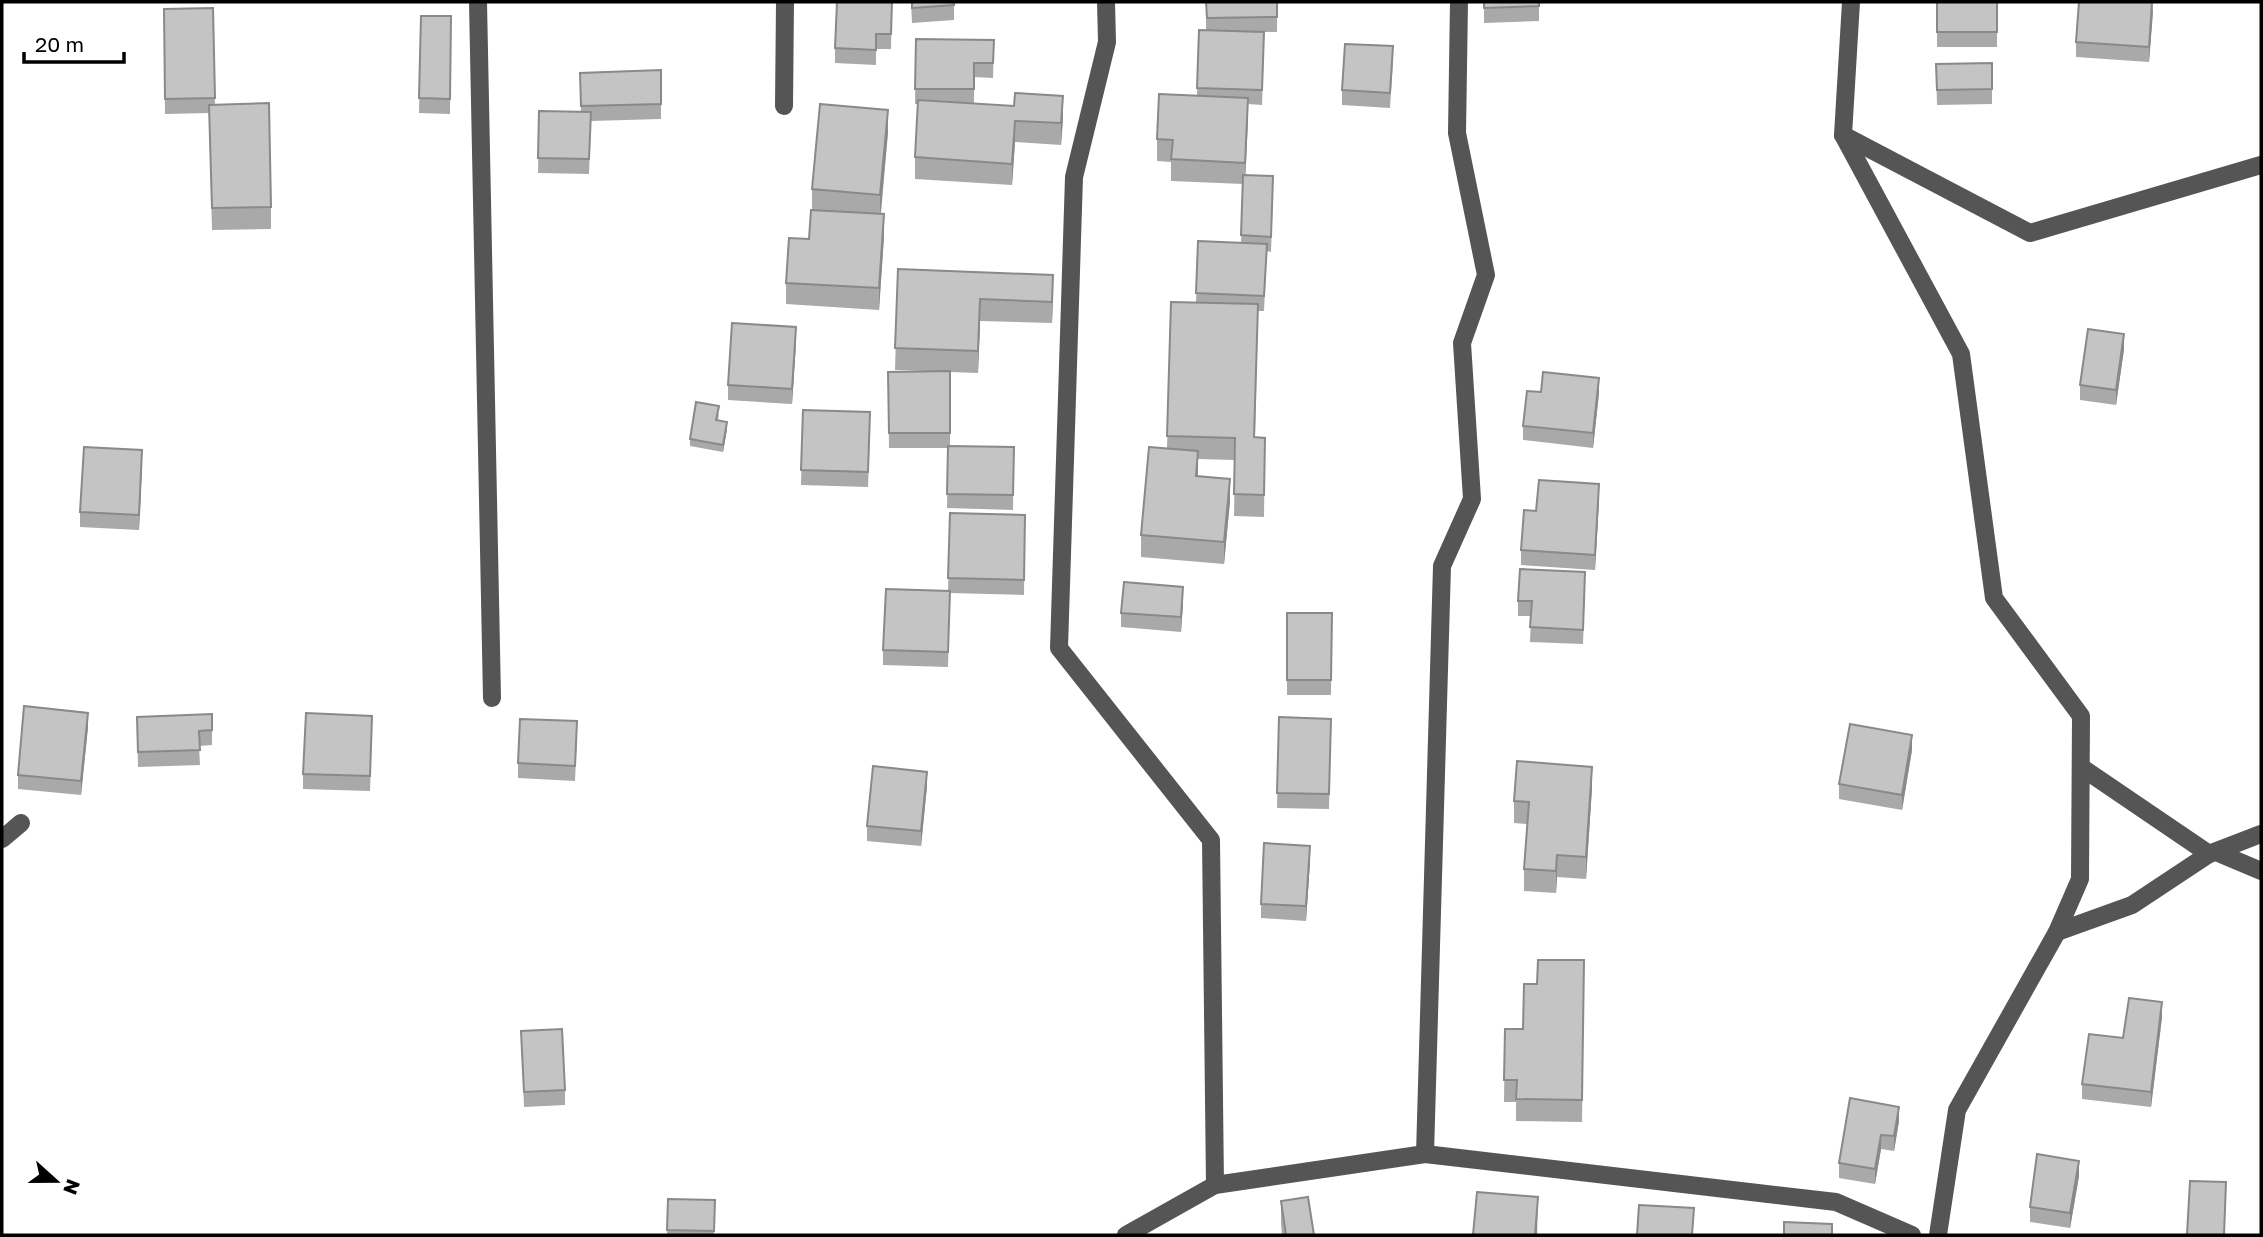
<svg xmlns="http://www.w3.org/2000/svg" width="2263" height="1237" font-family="'Golos Text',sans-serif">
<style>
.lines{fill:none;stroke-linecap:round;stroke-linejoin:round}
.minor{stroke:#555;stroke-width:18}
.wall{fill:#a9a9a9}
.shaded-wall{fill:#898989}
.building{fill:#c4c4c4;stroke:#898989;stroke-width:2}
</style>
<rect width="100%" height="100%" fill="#fff"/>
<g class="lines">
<g class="minor">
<path d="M 478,2 L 492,698"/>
<path d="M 1106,2 L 1107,42 L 1074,177 L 1059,648 L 1211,840 L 1215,1185"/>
<path d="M 1851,2 L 1843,135 L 2030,233 L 2261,165"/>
<path d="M 784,106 L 785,2"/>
<path d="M 1843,135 L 1961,354 L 1994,598 L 2081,716 L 2080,879 L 2057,932 L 1957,1110 L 1938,1235"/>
<path d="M 2081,767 L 2209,854 L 2261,834"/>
<path d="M 2,839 L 21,823"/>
<path d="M 2216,852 L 2261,871"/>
<path d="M 2057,932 L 2132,905 L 2209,854"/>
<path d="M 1425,1154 L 1442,566 L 1472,499 L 1462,343 L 1486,275 L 1457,133 L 1459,2"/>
<path d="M 1126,1235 L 1215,1185 L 1425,1154 L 1836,1202 L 1912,1235"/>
</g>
</g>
<g class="wall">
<path d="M 892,2 L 891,49 L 876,49 L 876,65 L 835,63 L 835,48 Z"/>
<path d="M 911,2 L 954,2 L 954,20 L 912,23 Z"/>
<path d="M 1206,2 L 1277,2 L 1277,32 L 1257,32 L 1264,47 L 1262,105 L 1248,104 L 1245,175 L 1273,191 L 1271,252 L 1267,251 L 1264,311 L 1258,311 L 1255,437 L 1265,438 L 1264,517 L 1234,516 L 1235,460 L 1198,459 L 1198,476 L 1230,501 L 1224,564 L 1141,557 L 1141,535 L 1167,448 L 1171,302 L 1196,303 L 1198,241 L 1241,243 L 1243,184 L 1171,181 L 1171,162 L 1157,161 L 1157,139 L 1197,95 L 1199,30 L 1206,30 Z"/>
<path d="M 1484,2 L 1539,2 L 1539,21 L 1484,23 Z"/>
<rect x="1937" y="2" width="60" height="45"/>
<path d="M 213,8 L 215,105 L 271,207 L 271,229 L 212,230 L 209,113 L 165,114 L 164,9 Z"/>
<path d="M 2153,11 L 2149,62 L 2076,57 L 2076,42 Z"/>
<path d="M 421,16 L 451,16 L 450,114 L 419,113 Z"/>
<path d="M 916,39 L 994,40 L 993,78 L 974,77 L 974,104 L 1063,118 L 1061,145 L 1015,142 L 1012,185 L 915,179 L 915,157 L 918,104 L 915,104 Z"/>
<path d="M 1393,61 L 1390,108 L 1342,105 L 1342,90 Z"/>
<path d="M 1992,63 L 1992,104 L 1937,105 L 1936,64 Z"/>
<path d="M 661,70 L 661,119 L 591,121 L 589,174 L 538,173 L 539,111 L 581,112 L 580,73 Z"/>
<path d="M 888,132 L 881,214 L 884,236 L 879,310 L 786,304 L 786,283 L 809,239 L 812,210 L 812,189 Z"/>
<path d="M 898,269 L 1053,296 L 1052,323 L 980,321 L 978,373 L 950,372 L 950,446 L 1014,447 L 1013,510 L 947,508 L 948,448 L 889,448 L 888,372 L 929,371 L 895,370 Z"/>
<path d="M 796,342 L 792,404 L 728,400 L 728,385 Z"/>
<path d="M 2124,349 L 2116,405 L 2080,400 L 2080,385 Z"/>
<path d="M 1541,392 L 1599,393 L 1593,448 L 1523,440 L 1523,426 Z"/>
<path d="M 803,410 L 870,427 L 868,487 L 801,485 Z"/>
<path d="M 719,414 L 718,420 L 727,429 L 723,452 L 690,446 L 690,439 Z"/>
<path d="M 142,465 L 139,530 L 80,527 L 80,512 Z"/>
<path d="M 1599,499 L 1595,570 L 1521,565 L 1521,550 L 1536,511 Z"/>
<path d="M 950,513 L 1025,515 L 1024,595 L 950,593 L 948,667 L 883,665 L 883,650 L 948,591 Z"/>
<path d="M 1585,587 L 1583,644 L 1530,642 L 1531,616 L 1518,616 L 1518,601 Z"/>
<path d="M 1183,602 L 1181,632 L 1121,627 L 1121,613 Z"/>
<path d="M 1287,613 L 1332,613 L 1331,695 L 1287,695 Z"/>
<path d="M 212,714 L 212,745 L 199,746 L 200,765 L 138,767 L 137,717 Z"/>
<path d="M 1279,717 L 1331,719 L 1329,809 L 1277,808 Z"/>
<path d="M 88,727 L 81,795 L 18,789 L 18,775 Z"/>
<path d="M 372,730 L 370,791 L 303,789 L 303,774 Z"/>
<path d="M 577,736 L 575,781 L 518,778 L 518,763 Z"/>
<path d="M 1912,750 L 1902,810 L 1839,799 L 1839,784 Z"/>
<path d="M 927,786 L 921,846 L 867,841 L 867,826 Z"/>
<path d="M 1592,788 L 1586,879 L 1557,877 L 1556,893 L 1524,891 L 1524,869 L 1527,824 L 1514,823 L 1514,801 Z"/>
<path d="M 1310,861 L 1306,921 L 1261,918 L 1261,904 Z"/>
<path d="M 1584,960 L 1582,1122 L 1516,1121 L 1516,1102 L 1504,1102 L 1505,1029 L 1523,1029 L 1537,984 Z"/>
<path d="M 2162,1017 L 2151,1107 L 2082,1099 L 2082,1084 L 2123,1038 Z"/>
<path d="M 521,1031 L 565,1090 L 565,1105 L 524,1107 Z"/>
<path d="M 1899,1121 L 1894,1151 L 1881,1149 L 1875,1184 L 1839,1178 L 1839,1163 Z"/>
<path d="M 2079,1176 L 2070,1228 L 2030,1222 L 2030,1207 Z"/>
<path d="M 668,1199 L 715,1200 L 714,1235 L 667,1235 Z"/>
<path d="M 1281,1201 L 1314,1235 L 1282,1235 L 1281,1223 Z"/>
</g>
<g class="shaded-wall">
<path d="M 2153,2 L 2153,11 L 2149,62 L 2149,47 Z"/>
<path d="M 1063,96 L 1063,118 L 1061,145 L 1061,123 Z"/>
<path d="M 1248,98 L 1248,120 L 1245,184 L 1245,163 Z"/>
<path d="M 888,110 L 888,132 L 880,217 L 880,195 Z"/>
<path d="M 1015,121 L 1015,142 L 1012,185 L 1012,164 Z"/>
<path d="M 884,214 L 884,236 L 879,310 L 879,288 Z"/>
<path d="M 1053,275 L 1053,296 L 1052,323 L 1052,302 Z"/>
<path d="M 980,299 L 980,321 L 978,373 L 978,351 Z"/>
<path d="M 796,327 L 796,342 L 792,404 L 792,389 Z"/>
<path d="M 2124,334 L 2124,349 L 2116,405 L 2116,390 Z"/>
<path d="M 1599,378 L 1599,393 L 1593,448 L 1593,433 Z"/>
<path d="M 727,422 L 727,429 L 723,452 L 723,445 Z"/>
<path d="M 142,450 L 142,465 L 139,530 L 139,515 Z"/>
<path d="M 1198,451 L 1198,473 L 1196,498 L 1196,476 Z"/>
<path d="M 1230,479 L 1230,501 L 1224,564 L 1224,542 Z"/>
<path d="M 1599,484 L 1599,499 L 1595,570 L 1595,555 Z"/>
<path d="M 1183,587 L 1183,602 L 1181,632 L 1181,617 Z"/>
<path d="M 88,713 L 88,727 L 81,795 L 81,781 Z"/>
<path d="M 1912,735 L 1912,750 L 1902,810 L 1902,795 Z"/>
<path d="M 1592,767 L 1592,788 L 1586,879 L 1586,857 Z"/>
<path d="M 927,772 L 927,786 L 921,846 L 921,831 Z"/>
<path d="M 1310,846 L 1310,861 L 1306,921 L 1306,906 Z"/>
<path d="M 1557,855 L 1557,877 L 1556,893 L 1556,871 Z"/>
<path d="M 2162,1002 L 2162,1017 L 2151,1107 L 2151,1092 Z"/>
<path d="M 1899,1107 L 1899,1121 L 1894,1151 L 1894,1136 Z"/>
<path d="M 1881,1135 L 1881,1149 L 1875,1184 L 1875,1169 Z"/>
<path d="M 2079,1161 L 2079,1176 L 2070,1228 L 2070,1213 Z"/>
<path d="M 1538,1197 L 1537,1235 L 1535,1235 Z"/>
</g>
<g class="building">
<path d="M 837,2 L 892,2 L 891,34 L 876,34 L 876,50 L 835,48 Z"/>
<path d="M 912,2 L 954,2 L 954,5 L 912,8 Z"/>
<path d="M 1206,2 L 1277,2 L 1277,17 L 1207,18 Z"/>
<path d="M 1484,2 L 1539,2 L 1539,6 L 1484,8 Z"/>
<rect x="1937" y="2" width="60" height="30"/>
<path d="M 2079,2 L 2152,2 L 2149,47 L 2076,42 Z"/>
<path d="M 213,8 L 215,98 L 165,99 L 164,9 Z"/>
<path d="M 421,16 L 451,16 L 450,99 L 419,98 Z"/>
<path d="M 1199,30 L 1264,32 L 1262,90 L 1197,88 Z"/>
<path d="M 916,39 L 994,40 L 993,63 L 974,63 L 974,89 L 915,89 Z"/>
<path d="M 1345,44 L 1393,46 L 1390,93 L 1342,90 Z"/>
<path d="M 1992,63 L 1992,89 L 1937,90 L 1936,64 Z"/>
<path d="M 661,70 L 661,104 L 581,106 L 580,73 Z"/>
<path d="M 1015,93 L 1063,96 L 1061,123 L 1015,121 L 1012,164 L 915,157 L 918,100 L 1014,106 Z"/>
<path d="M 1159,94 L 1248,98 L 1245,163 L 1171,159 L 1173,140 L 1157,139 Z"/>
<path d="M 269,103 L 271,207 L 212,208 L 209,105 Z"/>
<path d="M 820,104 L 888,110 L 880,195 L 812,189 Z"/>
<path d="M 539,111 L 591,112 L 589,159 L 538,158 Z"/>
<path d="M 1243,175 L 1273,176 L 1271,237 L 1241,235 Z"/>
<path d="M 811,210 L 884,214 L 879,288 L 786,283 L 789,238 L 809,239 Z"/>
<path d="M 1198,241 L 1267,244 L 1264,296 L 1196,293 Z"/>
<path d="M 898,269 L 1053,275 L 1052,302 L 980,299 L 978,351 L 895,348 Z"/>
<path d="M 1171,302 L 1258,304 L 1254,437 L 1265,438 L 1264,495 L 1234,494 L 1235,438 L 1167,436 Z"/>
<path d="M 732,323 L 796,327 L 792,389 L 728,385 Z"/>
<path d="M 2088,329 L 2124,334 L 2116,390 L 2080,385 Z"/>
<path d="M 950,371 L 950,433 L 889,433 L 888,372 Z"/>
<path d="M 1543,372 L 1599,378 L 1593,433 L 1523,426 L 1527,391 L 1541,392 Z"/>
<path d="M 696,402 L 719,406 L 716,420 L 727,422 L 723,445 L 690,439 Z"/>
<path d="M 803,410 L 870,412 L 868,472 L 801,470 Z"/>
<path d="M 948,446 L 1014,447 L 1013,495 L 947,494 Z"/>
<path d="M 84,447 L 142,450 L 139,515 L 80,512 Z"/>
<path d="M 1149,447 L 1198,451 L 1196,476 L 1230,479 L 1224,542 L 1141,535 Z"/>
<path d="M 1539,480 L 1599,484 L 1595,555 L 1521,550 L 1524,510 L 1536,511 Z"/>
<path d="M 950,513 L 1025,515 L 1024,580 L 948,578 Z"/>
<path d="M 1520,569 L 1585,572 L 1583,630 L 1530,627 L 1532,601 L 1518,601 Z"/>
<path d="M 1124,582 L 1183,587 L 1181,617 L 1121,613 Z"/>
<path d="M 886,589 L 950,591 L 948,652 L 883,650 Z"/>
<path d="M 1287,613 L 1332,613 L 1331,680 L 1287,680 Z"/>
<path d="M 24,706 L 88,713 L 81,781 L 18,775 Z"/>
<path d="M 306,713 L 372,716 L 370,776 L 303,774 Z"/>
<path d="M 212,714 L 212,730 L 199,731 L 200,750 L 138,752 L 137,717 Z"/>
<path d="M 1279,717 L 1331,719 L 1329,794 L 1277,793 Z"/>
<path d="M 520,719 L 577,721 L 575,766 L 518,763 Z"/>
<path d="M 1850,724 L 1912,735 L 1902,795 L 1839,784 Z"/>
<path d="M 1517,761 L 1592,767 L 1586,857 L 1557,855 L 1556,871 L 1524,869 L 1529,802 L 1514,801 Z"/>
<path d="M 873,766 L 927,772 L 921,831 L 867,826 Z"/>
<path d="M 1264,843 L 1310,846 L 1306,906 L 1261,904 Z"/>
<path d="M 1538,960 L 1584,960 L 1582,1100 L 1516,1099 L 1517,1080 L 1504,1080 L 1505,1029 L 1523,1029 L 1524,984 L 1537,984 Z"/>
<path d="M 2129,998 L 2162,1002 L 2151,1092 L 2082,1084 L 2089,1034 L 2123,1038 Z"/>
<path d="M 562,1029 L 565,1090 L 524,1092 L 521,1031 Z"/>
<path d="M 1850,1098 L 1899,1107 L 1894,1136 L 1881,1135 L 1875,1169 L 1839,1163 Z"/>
<path d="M 2037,1154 L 2079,1161 L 2070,1213 L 2030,1207 Z"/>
<path d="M 2190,1181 L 2226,1182 L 2224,1235 L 2187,1235 Z"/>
<path d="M 1477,1192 L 1538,1197 L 1535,1235 L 1473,1235 Z"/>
<path d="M 1308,1197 L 1314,1235 L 1286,1235 L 1281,1201 Z"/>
<path d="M 668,1199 L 715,1200 L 714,1231 L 667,1230 Z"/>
<path d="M 1639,1205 L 1694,1208 L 1692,1235 L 1637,1235 Z"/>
<path d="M 1784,1222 L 1832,1224 L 1832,1235 L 1784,1235 Z"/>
</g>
<rect width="2263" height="1237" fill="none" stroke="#000000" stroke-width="7"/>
<g transform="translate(56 1181) rotate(111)" stroke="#ffffff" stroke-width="5" paint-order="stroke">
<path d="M0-5L12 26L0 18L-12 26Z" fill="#000000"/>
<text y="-10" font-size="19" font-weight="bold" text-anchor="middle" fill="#000000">N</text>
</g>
<path d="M24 52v10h100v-10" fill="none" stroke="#000000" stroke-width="3.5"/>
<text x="35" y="52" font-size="21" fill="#000000" stroke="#ffffff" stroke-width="5" paint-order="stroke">20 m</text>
</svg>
